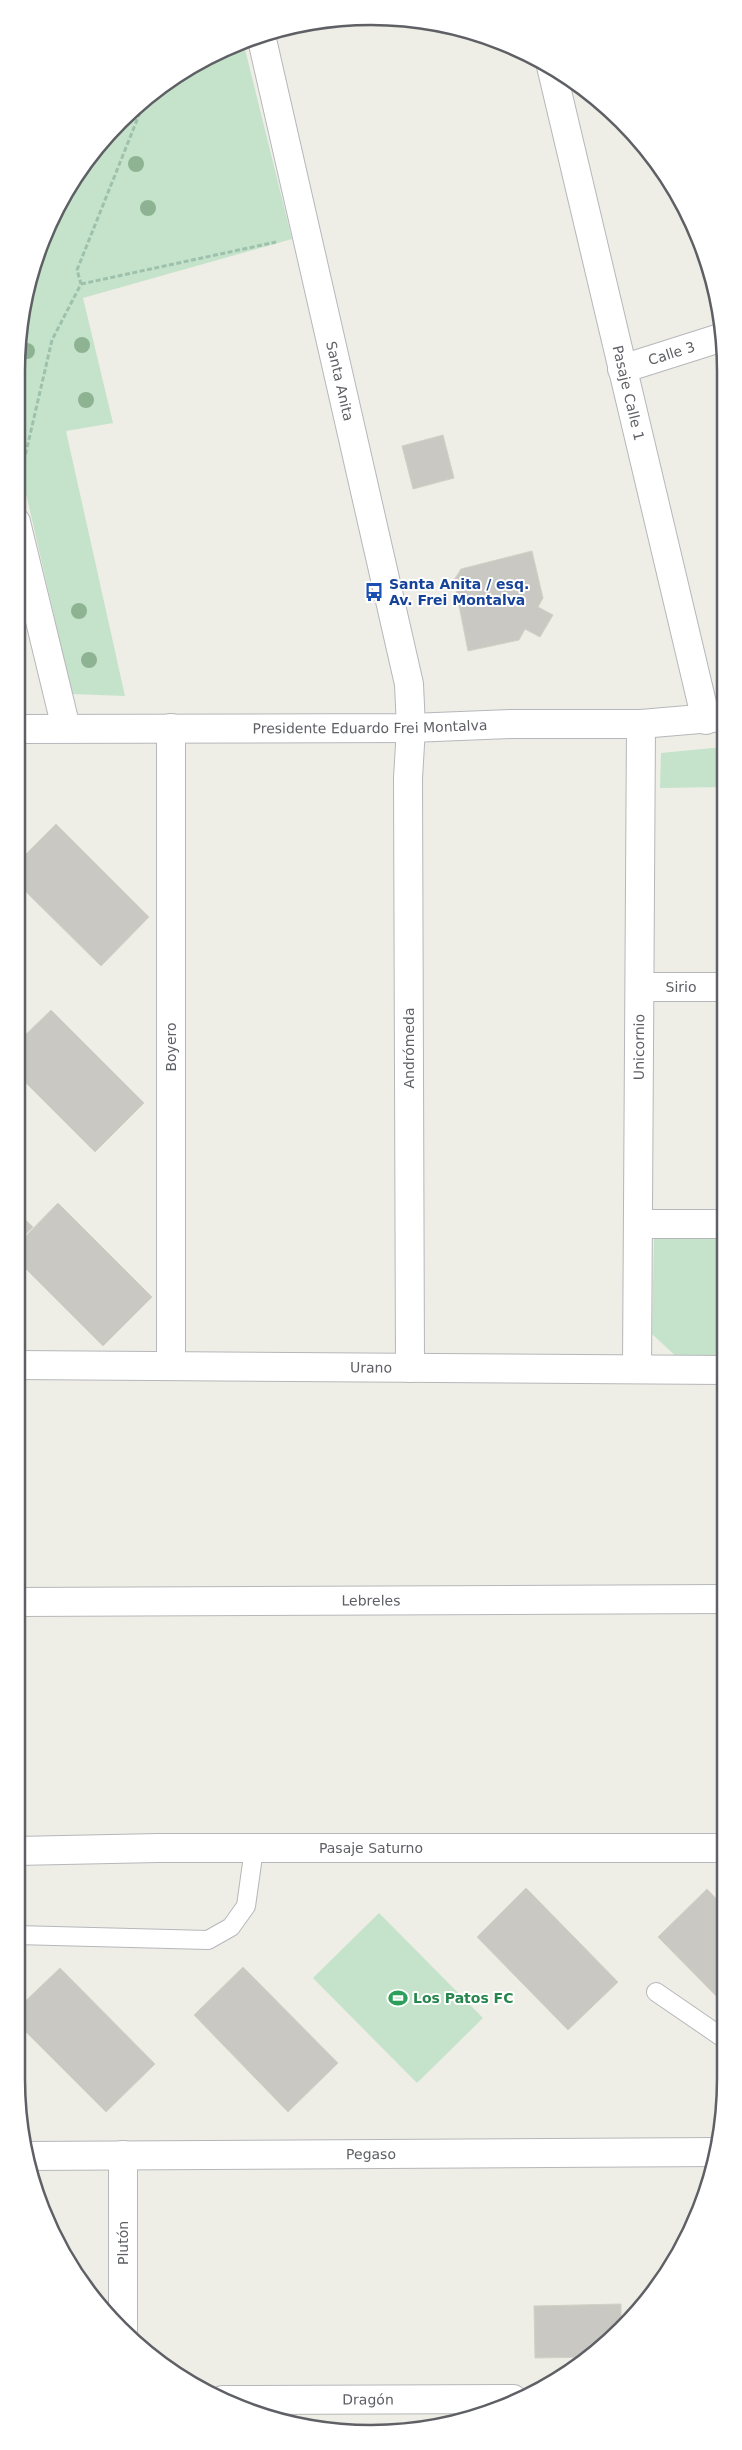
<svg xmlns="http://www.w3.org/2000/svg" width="742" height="2450" font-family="'DejaVu Sans',sans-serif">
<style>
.green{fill:#c5e3ca}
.building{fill:#cac8c3;stroke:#d3d0c5}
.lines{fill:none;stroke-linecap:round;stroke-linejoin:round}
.lane-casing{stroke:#b6b7bb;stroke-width:20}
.street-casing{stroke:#b6b7bb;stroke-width:30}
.secondary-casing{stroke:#b5b7bc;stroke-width:30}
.path{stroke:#9ec1ad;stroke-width:3;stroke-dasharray:5 2.5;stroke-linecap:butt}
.lane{stroke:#fff;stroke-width:18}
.street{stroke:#fff;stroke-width:28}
.secondary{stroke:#fff;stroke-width:28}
.tree{fill:#8eb392}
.labels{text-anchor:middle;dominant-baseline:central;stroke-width:4;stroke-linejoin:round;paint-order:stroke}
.street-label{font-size:14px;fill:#5e6065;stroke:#fff}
.transit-label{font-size:14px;font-weight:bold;fill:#164399;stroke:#fff;text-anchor:start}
.leisure-label{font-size:14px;font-weight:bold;fill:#27864d;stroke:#fff;text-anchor:start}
.rim{fill:none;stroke:#5e6065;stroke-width:2.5}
</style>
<rect width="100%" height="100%" fill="#eeeee6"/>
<g class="green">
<path d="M 243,41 L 292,239 L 83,298 L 113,423 L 66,431 L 125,696 L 72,694 L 16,450 L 16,371 L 23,302 L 43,235 L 76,174 L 120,120 L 174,76 Z"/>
<path d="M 723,747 L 724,787 L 660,788 L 661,753 Z"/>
<path d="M 654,1239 L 724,1239 L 725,1357 L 679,1359 L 652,1334 Z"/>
<path d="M 379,1913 L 483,2018 L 417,2083 L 313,1978 Z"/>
</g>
<g class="building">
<path d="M 443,435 L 454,478 L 413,489 L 402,446 Z"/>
<path d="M 532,551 L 543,598 L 538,607 L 553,615 L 540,637 L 525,629 L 519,640 L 468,651 L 454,580 L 461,569 Z"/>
<path d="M 56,824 L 149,917 L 101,966 L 16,882 L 16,864 Z"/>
<path d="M 51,1010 L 144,1103 L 95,1152 L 16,1073 L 16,1044 Z"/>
<path d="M 58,1203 L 152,1297 L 103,1346 L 16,1259 L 16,1246 Z"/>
<path d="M 16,1211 L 33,1227 L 16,1243 Z"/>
<path d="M 526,1888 L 618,1982 L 568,2030 L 477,1937 Z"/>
<path d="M 707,1889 L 725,1908 L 726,2006 L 658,1937 Z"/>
<path d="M 243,1967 L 338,2063 L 288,2112 L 194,2015 Z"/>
<path d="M 60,1968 L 155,2064 L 106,2112 L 16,2022 L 16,2010 Z"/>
<path d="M 621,2304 L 621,2330 L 589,2357 L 535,2358 L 534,2306 Z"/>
</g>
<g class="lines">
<g class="lane-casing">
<g id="lane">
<path d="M 16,1935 L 208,1940 L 231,1927 L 246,1906 L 254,1849"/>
<path d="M 656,1992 L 726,2040"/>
</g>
</g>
<g class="street-casing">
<g id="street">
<path id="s1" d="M 551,66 L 706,720"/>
<path id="s2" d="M 622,369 L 723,337"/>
<path d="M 16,522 L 66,728"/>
<path id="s3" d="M 640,987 L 724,987"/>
<path d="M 638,1224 L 724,1224"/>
<path id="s4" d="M 16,1365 L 725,1370"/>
<path d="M 171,1366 L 171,728"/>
<path d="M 410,1368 L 408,778 L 411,728"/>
<path id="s5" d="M 637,1369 L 641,724"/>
<path id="s6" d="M 16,1602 L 725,1599"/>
<path id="s7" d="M 16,1851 L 158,1848 L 725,1848"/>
<path d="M 123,2155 L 123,2331"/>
<path id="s8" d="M 25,2156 L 718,2152"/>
<path id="s9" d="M 223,2400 L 513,2399"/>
</g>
</g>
<g class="secondary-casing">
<g id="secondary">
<path id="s10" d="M 261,35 L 409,684 L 411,728"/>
<path id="s11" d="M 16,729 L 411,728 L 511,724 L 641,724 L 723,717"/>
</g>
</g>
<g class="path">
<path d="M 81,284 L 276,242"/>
<path d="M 17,491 L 52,340 L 81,284 L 77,270 L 145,100"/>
</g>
<use href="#lane" class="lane"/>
<use href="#street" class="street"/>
<use href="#secondary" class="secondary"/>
</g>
<g class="tree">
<circle cx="136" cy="164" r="8"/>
<circle cx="148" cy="208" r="8"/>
<circle cx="82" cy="345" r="8"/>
<circle cx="27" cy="351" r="8"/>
<circle cx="86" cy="400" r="8"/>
<circle cx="79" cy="611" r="8"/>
<circle cx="89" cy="660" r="8"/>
</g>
<defs>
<g id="bus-bare" transform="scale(1.5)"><path d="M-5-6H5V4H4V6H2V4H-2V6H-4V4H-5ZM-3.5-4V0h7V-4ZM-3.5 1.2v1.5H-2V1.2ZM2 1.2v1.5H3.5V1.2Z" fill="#1a4fb4" stroke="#fff" stroke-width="2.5" paint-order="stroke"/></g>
<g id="stadium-bare" transform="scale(1.5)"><path d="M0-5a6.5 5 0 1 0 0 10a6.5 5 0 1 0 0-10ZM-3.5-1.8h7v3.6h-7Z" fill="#2e9e5b" stroke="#fff" stroke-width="2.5" paint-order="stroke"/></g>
</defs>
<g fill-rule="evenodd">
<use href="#bus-bare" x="374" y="592"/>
<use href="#stadium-bare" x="398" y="1998"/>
</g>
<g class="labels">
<g class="street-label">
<text stroke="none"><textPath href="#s2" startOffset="52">Calle 3</textPath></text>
<text stroke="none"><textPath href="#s10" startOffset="355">Santa Anita</textPath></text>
<text stroke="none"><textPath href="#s1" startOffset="336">Pasaje Calle 1</textPath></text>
<text stroke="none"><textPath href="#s11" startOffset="354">Presidente Eduardo Frei Montalva</textPath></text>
<text stroke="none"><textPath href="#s3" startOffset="41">Sirio</textPath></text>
<text transform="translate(171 1047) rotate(-90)">Boyero</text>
<text stroke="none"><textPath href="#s5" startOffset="322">Unicornio</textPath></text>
<text transform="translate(409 1048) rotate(-90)">Andrómeda</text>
<text stroke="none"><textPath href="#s4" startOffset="355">Urano</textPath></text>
<text stroke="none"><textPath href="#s6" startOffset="355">Lebreles</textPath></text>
<text stroke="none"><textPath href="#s7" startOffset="355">Pasaje Saturno</textPath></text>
<text stroke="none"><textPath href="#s8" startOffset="346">Pegaso</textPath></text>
<text transform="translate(123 2243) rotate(-90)">Plutón</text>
<text stroke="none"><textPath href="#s9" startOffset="145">Dragón</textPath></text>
</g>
<g class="transit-label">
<text x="389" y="584">Santa Anita / esq.<tspan x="389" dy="16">Av. Frei Montalva</tspan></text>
</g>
<g class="leisure-label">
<text x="413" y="1998">Los Patos FC</text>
</g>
</g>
<path d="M0 0H742V2450H0ZM371 25H371A346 346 0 0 1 717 371V2079A346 346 0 0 1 371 2425H371A346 346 0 0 1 25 2079V371A346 346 0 0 1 371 25Z" fill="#fff" fill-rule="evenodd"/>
<path class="rim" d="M371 25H371A346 346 0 0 1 717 371V2079A346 346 0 0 1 371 2425H371A346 346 0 0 1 25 2079V371A346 346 0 0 1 371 25Z"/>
</svg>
